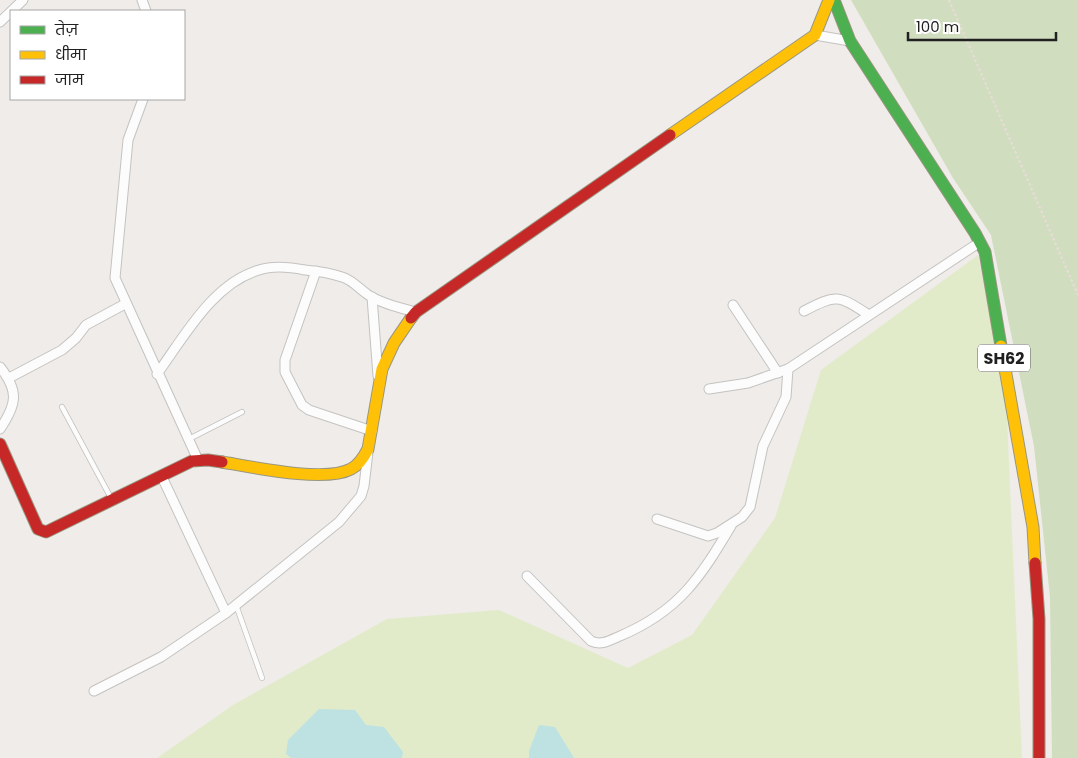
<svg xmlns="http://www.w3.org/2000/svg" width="1078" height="758" font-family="Poppins,'Noto Sans Devanagari',sans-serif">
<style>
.grass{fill:#e2ebc9}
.forest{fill:#d0ddbf}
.water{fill:#bde2e1}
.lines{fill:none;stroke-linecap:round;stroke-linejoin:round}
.lane-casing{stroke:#c4c3c1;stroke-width:6}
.street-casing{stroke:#c4c3c1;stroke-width:11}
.fast-casing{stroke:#9a9680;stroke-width:13}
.slow-casing{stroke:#9a9680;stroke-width:13}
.jam-casing{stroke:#9a9680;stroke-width:13}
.path{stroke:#ecdbdc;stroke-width:2;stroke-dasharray:2.5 2.5;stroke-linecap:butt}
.lane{stroke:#fdfcfc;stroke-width:4.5}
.street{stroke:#fdfcfc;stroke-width:9}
.fast{stroke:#4caf50;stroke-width:11}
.slow{stroke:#ffc107;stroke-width:11}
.jam{stroke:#c62828;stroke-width:11}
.labels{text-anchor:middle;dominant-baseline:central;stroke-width:4.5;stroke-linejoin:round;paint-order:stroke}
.shield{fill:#fff;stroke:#636363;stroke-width:1}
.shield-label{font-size:16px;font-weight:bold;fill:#202020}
</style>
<rect width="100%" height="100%" fill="#efece9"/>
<path class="grass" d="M 978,255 L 1006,395 L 1022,758 L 157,758 L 233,705 L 387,619 L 499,610 L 628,668 L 692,635 L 775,518 L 821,370 Z"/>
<path class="forest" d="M 851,0 L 1078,0 L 1078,758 L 1052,758 L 1050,597 L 1034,446 L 991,235 L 953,178 Z"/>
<g class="water">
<path d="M 319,709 L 355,710 L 366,725 L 384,727 L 403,752 L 402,758 L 291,758 L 286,754 L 288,740 Z"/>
<path d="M 539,725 L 555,727 L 574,758 L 529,758 L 529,751 Z"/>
</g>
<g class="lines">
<g class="lane-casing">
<g id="lane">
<path d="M 62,407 L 111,498"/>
<path d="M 189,439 L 242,412"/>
<path d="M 236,605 L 262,678"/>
</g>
</g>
<g class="street-casing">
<g id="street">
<path d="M 142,0 L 146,11"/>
<path d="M 0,22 L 23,0"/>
<path d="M 815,35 L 850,41"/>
<path d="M 143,99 L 128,140 L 115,278 L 198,460"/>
<path d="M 316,271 L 285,360 L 285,372 L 302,405 L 309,410 L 372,431"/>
<path d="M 372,297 L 378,376"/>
<path d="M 733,305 L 778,373"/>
<path d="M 804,311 C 837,294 838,295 869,315"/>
<path d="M 0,367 C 19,391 17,404 0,429"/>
<path d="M 157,374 C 184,337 213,283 259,270 C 274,265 290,267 305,270 C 317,271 330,273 342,277 C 353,280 360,290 370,296 C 384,304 400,308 416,312"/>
<path d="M 9,378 L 62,350 L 76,338 L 86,325 L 125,304"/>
<path d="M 709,389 L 748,383 L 788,369"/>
<path d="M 162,477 L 226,613"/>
<path d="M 657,519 L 708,536 L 717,533 L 742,517 L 750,507 L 763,446 L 786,397 L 788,369 L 980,242"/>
<path d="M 527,576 L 591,641 C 601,646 611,640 620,636 C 679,611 700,578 731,526"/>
<path d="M 94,691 L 161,657 L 226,613 L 339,522 L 361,496 L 364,486 L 368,452"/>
</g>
</g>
<g class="fast-casing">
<path id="fast" d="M 834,0 L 850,41 L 975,233 L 985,252 L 1001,346"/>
</g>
<g class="slow-casing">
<g id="slow">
<path d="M 670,135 L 815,35 L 829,0"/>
<path d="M 1001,346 L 1033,527 L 1035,563"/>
<path d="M 222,462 C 252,467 325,483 351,469 C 359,465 364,457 368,449 L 382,369 L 394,343 L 411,318"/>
</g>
</g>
<g class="jam-casing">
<g id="jam">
<path d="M 411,318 L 416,312 L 670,135"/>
<path d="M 0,444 L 38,529 L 46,532 L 192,461 L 208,460 L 222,462"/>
<path d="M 1035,563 L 1039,619 L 1039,758"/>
</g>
</g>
<path class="path" d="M 949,0 L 1078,295"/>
<use href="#lane" class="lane"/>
<use href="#street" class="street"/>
<use href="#fast" class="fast"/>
<use href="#slow" class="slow"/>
<use href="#jam" class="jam"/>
</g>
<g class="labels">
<rect class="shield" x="978" y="344.5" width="52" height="27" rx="4"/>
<g class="shield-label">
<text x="1004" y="358">SH62</text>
</g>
</g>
<rect x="10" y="10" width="175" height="90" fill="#ffffff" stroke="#a6a6a6"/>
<rect x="20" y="26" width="25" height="8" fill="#4caf50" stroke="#a6a6a6"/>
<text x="55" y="35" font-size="15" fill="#202020">तेज़</text>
<rect x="20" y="51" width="25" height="8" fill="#ffc107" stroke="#a6a6a6"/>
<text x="55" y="60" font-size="15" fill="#202020">धीमा</text>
<rect x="20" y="76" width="25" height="8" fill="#c62828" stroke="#a6a6a6"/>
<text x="55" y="85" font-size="15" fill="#202020">जाम</text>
<path d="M908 32v8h148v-8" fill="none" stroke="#202020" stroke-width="2.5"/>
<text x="916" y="32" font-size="15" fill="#202020" stroke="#ffffff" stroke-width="4" paint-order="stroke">100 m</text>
</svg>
